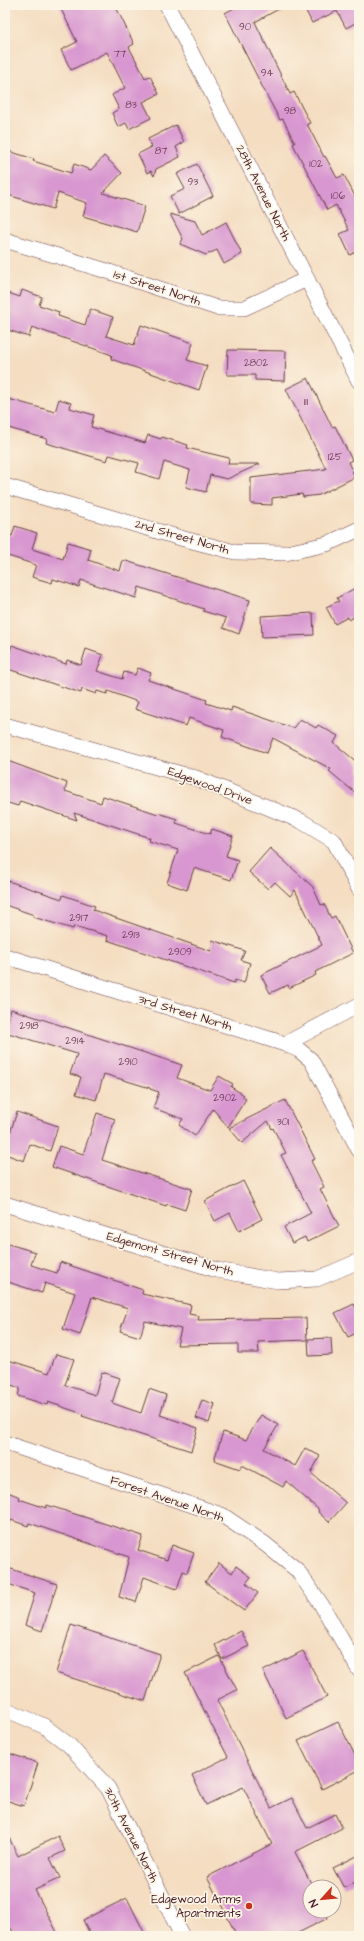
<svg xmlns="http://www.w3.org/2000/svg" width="364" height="1941" font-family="'Architects Daughter',sans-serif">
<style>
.building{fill:#d897d0}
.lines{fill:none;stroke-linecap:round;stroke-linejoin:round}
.street-casing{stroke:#643c42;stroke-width:16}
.street{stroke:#fff;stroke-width:15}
.poi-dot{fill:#c8321e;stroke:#fcf5e5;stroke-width:1.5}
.labels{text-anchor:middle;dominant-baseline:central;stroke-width:3.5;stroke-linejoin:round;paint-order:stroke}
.number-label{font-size:10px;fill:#6e3d54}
.street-label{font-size:12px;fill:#4a1f2b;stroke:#fcf5e5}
.poi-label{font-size:12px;fill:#4a1f2b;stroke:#fcf5e5;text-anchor:end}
</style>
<rect width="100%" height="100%" fill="#fcf5e5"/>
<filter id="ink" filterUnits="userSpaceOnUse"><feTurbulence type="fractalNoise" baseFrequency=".025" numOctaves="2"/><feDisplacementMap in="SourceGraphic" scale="8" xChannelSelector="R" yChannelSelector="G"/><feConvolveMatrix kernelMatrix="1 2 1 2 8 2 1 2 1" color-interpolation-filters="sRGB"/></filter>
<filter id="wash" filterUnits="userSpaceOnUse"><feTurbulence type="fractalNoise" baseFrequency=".012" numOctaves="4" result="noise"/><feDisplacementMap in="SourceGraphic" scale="16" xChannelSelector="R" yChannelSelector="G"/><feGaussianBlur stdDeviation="0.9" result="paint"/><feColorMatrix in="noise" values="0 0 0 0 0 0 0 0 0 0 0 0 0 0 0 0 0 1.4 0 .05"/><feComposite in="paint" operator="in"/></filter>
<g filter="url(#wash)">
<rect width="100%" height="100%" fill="#f4ddc1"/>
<g id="blocks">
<g class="building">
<path d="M 59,5 L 115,5 L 134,44 L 129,47 L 145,78 L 150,76 L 159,94 L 143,102 L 151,118 L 129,129 L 126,123 L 118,127 L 112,113 L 119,109 L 112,95 L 125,88 L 107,52 L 71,70 L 61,50 L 77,42 Z"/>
<path d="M 240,5 L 286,5 L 255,22 L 290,94 L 294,92 L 310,123 L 307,124 L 324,157 L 325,156 L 337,178 L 344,175 L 359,204 L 359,250 L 350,255 L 340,234 L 349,230 L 336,205 L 327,210 L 293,144 L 295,143 L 283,119 L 280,120 L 267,96 L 225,13 Z"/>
<path d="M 303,5 L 359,5 L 359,21 L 346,28 L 337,11 L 312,23 Z"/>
<path d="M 176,125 L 184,142 L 176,147 L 180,157 L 156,169 L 154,176 L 151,171 L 147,173 L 138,154 L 152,147 L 148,139 Z"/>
<path d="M 5,150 L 34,159 L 33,161 L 71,173 L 74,164 L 91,170 L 104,156 L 122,173 L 103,193 L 145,206 L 137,232 L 83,216 L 87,203 L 58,193 L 53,209 L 5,194 Z"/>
<path d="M 197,164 L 213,196 L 179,214 L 170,196 L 185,189 L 177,174 Z"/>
<path d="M 170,214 L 195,221 L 202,235 L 226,222 L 242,254 L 224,264 L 217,250 L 206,255 L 180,244 L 183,239 Z"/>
<path d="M 22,290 L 42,297 L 39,305 L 59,312 L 58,316 L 85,325 L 90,309 L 113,317 L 106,336 L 134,345 L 141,325 L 193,343 L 187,360 L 207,366 L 199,390 L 111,359 L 112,355 L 32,327 L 29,337 L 5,329 L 5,292 L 20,297 Z"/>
<path d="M 228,350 L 286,351 L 285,381 L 255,380 L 255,375 L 227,375 Z"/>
<path d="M 308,378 L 332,427 L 335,426 L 352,460 L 348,462 L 355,477 L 319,495 L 303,497 L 302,494 L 272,498 L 272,505 L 251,504 L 251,478 L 326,469 L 286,389 Z"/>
<path d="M 5,398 L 55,412 L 59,399 L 71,403 L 70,408 L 94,415 L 91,427 L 145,443 L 148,435 L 161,439 L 162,437 L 188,445 L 187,448 L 229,458 L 228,464 L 260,464 L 227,479 L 210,475 L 206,492 L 186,487 L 190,470 L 164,462 L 159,479 L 136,472 L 139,463 L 109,455 L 107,461 L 46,443 L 47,439 L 5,427 Z"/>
<path d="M 15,526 L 37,533 L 32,549 L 63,559 L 68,542 L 91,549 L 88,560 L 120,571 L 123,560 L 250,600 L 239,634 L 223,628 L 226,618 L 203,611 L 204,609 L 139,587 L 136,598 L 81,580 L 79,587 L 53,579 L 52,583 L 32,577 L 36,565 L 5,555 L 5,533 L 12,536 Z"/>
<path d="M 359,586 L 359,614 L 349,620 L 348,617 L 335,624 L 326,607 L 339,601 L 337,598 Z"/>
<path d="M 313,613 L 314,635 L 262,637 L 261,616 Z"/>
<path d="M 12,645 L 66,664 L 67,660 L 81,665 L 86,649 L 103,655 L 97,671 L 122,679 L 124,672 L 135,675 L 138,668 L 151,673 L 148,680 L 207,700 L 206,703 L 231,711 L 232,707 L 293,728 L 300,719 L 316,728 L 318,725 L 338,736 L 334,743 L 359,764 L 359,796 L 329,771 L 331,769 L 273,738 L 267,753 L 222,737 L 224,730 L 189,718 L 186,726 L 135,709 L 138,702 L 108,691 L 107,694 L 97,691 L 96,694 L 82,689 L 81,693 L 5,668 Z"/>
<path d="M 5,760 L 67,783 L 65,791 L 101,803 L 103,796 L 158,814 L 158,813 L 177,819 L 176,823 L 210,834 L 212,829 L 233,836 L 226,856 L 238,860 L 231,880 L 194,868 L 187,890 L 167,883 L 178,850 L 149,841 L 150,838 L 74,813 L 77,820 L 20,801 L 18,806 L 5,802 Z"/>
<path d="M 270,848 L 313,887 L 321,905 L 324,904 L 331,918 L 335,916 L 353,953 L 315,972 L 316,975 L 289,988 L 288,985 L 270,993 L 261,975 L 322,945 L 295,890 L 290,896 L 275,882 L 268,889 L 249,872 Z"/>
<path d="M 5,880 L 62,899 L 63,895 L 95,906 L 93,910 L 211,951 L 212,940 L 245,951 L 241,960 L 250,963 L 244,983 L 235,980 L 234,983 L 107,940 L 108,936 L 74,926 L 73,929 L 33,917 L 34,915 L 5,905 Z"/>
<path d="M 11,1009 L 182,1065 L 177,1078 L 210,1090 L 219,1076 L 233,1084 L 231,1087 L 244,1095 L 242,1097 L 246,1099 L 228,1127 L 213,1109 L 195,1136 L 179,1125 L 183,1119 L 153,1108 L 159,1092 L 150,1089 L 150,1088 L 104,1074 L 96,1100 L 76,1094 L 81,1077 L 70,1074 L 77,1054 L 5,1032 Z"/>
<path d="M 285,1100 L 315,1159 L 311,1161 L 324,1187 L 320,1189 L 339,1226 L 307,1242 L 305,1237 L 292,1243 L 284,1227 L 311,1213 L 281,1155 L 286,1153 L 273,1128 L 272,1129 L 268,1121 L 242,1143 L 229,1128 Z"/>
<path d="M 17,1112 L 58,1126 L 50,1151 L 30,1144 L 24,1161 L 5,1154 L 5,1148 Z"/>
<path d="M 97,1113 L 115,1119 L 102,1160 L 192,1189 L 185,1210 L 167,1204 L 166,1206 L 52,1167 L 59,1146 L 83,1154 Z"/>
<path d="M 243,1181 L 262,1219 L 239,1231 L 230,1213 L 215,1221 L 205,1201 Z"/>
<path d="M 5,1243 L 35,1252 L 31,1265 L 57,1273 L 60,1262 L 143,1290 L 142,1294 L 191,1305 L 189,1314 L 199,1316 L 198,1320 L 306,1318 L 307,1340 L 258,1342 L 259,1353 L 238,1353 L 238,1344 L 177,1345 L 181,1329 L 145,1321 L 140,1337 L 120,1331 L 128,1308 L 92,1297 L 80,1335 L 63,1329 L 75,1293 L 45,1283 L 42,1293 L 5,1281 Z"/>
<path d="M 354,1304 L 359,1314 L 359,1332 L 348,1337 L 335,1313 Z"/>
<path d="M 331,1338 L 332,1355 L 309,1356 L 308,1339 Z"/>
<path d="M 56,1354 L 74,1359 L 65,1385 L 95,1395 L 102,1372 L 120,1378 L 112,1403 L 141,1413 L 149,1389 L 166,1395 L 160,1415 L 198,1428 L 191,1451 L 82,1416 L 83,1414 L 48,1402 L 47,1405 L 18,1396 L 20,1388 L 5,1383 L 5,1359 L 49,1373 Z"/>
<path d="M 202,1400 L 215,1404 L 209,1423 L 196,1418 Z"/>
<path d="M 261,1415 L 278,1425 L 264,1449 L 295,1466 L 305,1448 L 320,1456 L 311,1473 L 346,1503 L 329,1522 L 318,1512 L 319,1510 L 286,1481 L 283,1487 L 242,1465 L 240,1469 L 214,1460 L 223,1432 L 246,1440 Z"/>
<path d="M 5,1491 L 20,1497 L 19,1499 L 46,1508 L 47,1505 L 143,1536 L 138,1550 L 167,1560 L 172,1545 L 194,1553 L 187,1573 L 183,1571 L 177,1589 L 144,1577 L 136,1602 L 119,1597 L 129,1557 L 29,1523 L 28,1526 L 11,1520 L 5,1531 Z"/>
<path d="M 219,1563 L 232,1573 L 236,1566 L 251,1577 L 246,1583 L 258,1593 L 244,1611 L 205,1582 Z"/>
<path d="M 5,1567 L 57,1584 L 42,1631 L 25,1625 L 35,1593 L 5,1583 Z"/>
<path d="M 71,1625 L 160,1654 L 145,1701 L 56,1673 Z"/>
<path d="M 241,1631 L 249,1646 L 222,1659 L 215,1645 Z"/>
<path d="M 303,1651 L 327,1697 L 286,1718 L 263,1671 Z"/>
<path d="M 219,1656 L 237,1690 L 217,1700 L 271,1808 L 292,1798 L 307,1828 L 335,1814 L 342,1828 L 295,1852 L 313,1887 L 310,1887 L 310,1911 L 325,1911 L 328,1918 L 292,1936 L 237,1936 L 207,1877 L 272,1844 L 243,1787 L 206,1805 L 192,1775 L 228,1757 L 185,1673 Z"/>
<path d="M 338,1722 L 359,1763 L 359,1770 L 322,1789 L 298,1741 Z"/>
<path d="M 5,1752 L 38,1763 L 24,1806 L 5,1800 Z"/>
<path d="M 5,1830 L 18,1856 L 58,1836 L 65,1851 L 50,1858 L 60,1878 L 35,1890 L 59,1936 L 15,1936 L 5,1917 Z"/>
<path d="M 359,1855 L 359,1880 L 344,1888 L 333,1868 Z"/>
<path d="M 127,1898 L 146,1936 L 91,1936 L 83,1920 Z"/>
</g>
</g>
</g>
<g filter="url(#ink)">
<use href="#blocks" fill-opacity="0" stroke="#643c42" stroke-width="1"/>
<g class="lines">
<g class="street-casing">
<g id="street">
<path d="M 167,5 L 359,381"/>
<path d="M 5,240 L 107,271 L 217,308 L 244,308 L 307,279"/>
<path d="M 5,486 L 184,539 L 235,552 L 286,553 L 327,544 L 359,529"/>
<path d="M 5,725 L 196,778 L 301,821 L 334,841 L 359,889"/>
<path d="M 5,956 L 285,1044 L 359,1005"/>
<path d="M 285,1044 L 299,1050 L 311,1060 L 359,1150"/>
<path d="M 5,1204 L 217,1270 L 278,1281 L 317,1279 L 359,1261"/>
<path d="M 5,1443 L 222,1515 L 265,1544 L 297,1570 L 321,1604 L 359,1670"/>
<path d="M 5,1709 L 44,1726 L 69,1745 L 108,1788 L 182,1936"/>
</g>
</g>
<use href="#street" class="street"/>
</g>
</g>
<circle class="poi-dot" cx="249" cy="1906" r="4"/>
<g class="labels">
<g class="number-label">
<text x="245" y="27">90</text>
<text x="120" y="54">77</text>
<text x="267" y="73">94</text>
<text x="131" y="105">83</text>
<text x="290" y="111">98</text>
<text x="161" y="151">87</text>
<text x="316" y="164">102</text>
<text x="193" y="182">93</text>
<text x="338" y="196">106</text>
<text x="256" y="363">2802</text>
<text x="306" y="402">111</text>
<text x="335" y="457">125</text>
<text x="79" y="918">2917</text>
<text x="131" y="935">2913</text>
<text x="180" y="952">2909</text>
<text x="29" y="1026">2918</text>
<text x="75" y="1041">2914</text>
<text x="128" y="1062">2910</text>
<text x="225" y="1098">2902</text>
<text x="283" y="1122">301</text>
</g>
<g class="street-label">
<text transform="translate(263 193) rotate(63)">28th Avenue North</text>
<text transform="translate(157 288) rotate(18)">1st Street North</text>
<text transform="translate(182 537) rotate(16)">2nd Street North</text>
<text transform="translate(210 786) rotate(20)">Edgewood Drive</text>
<text transform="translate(185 1013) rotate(17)">3rd Street North</text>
<text transform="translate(170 1254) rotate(16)">Edgemont Street North</text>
<text transform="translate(167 1499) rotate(19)">Forest Avenue North</text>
<text transform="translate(131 1835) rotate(63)">30th Avenue North</text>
</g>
<g class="poi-label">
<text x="241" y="1899">Edgewood Arms<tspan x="241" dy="14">Apartments</tspan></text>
</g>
</g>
<rect width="364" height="1941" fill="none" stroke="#fcf5e5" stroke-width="20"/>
<g transform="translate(322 1899) rotate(243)"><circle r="19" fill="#fcf5e5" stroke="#b59f9b"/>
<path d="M0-3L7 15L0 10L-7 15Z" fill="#c8321e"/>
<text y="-6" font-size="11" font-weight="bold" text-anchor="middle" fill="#4a1f2b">N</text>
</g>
</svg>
